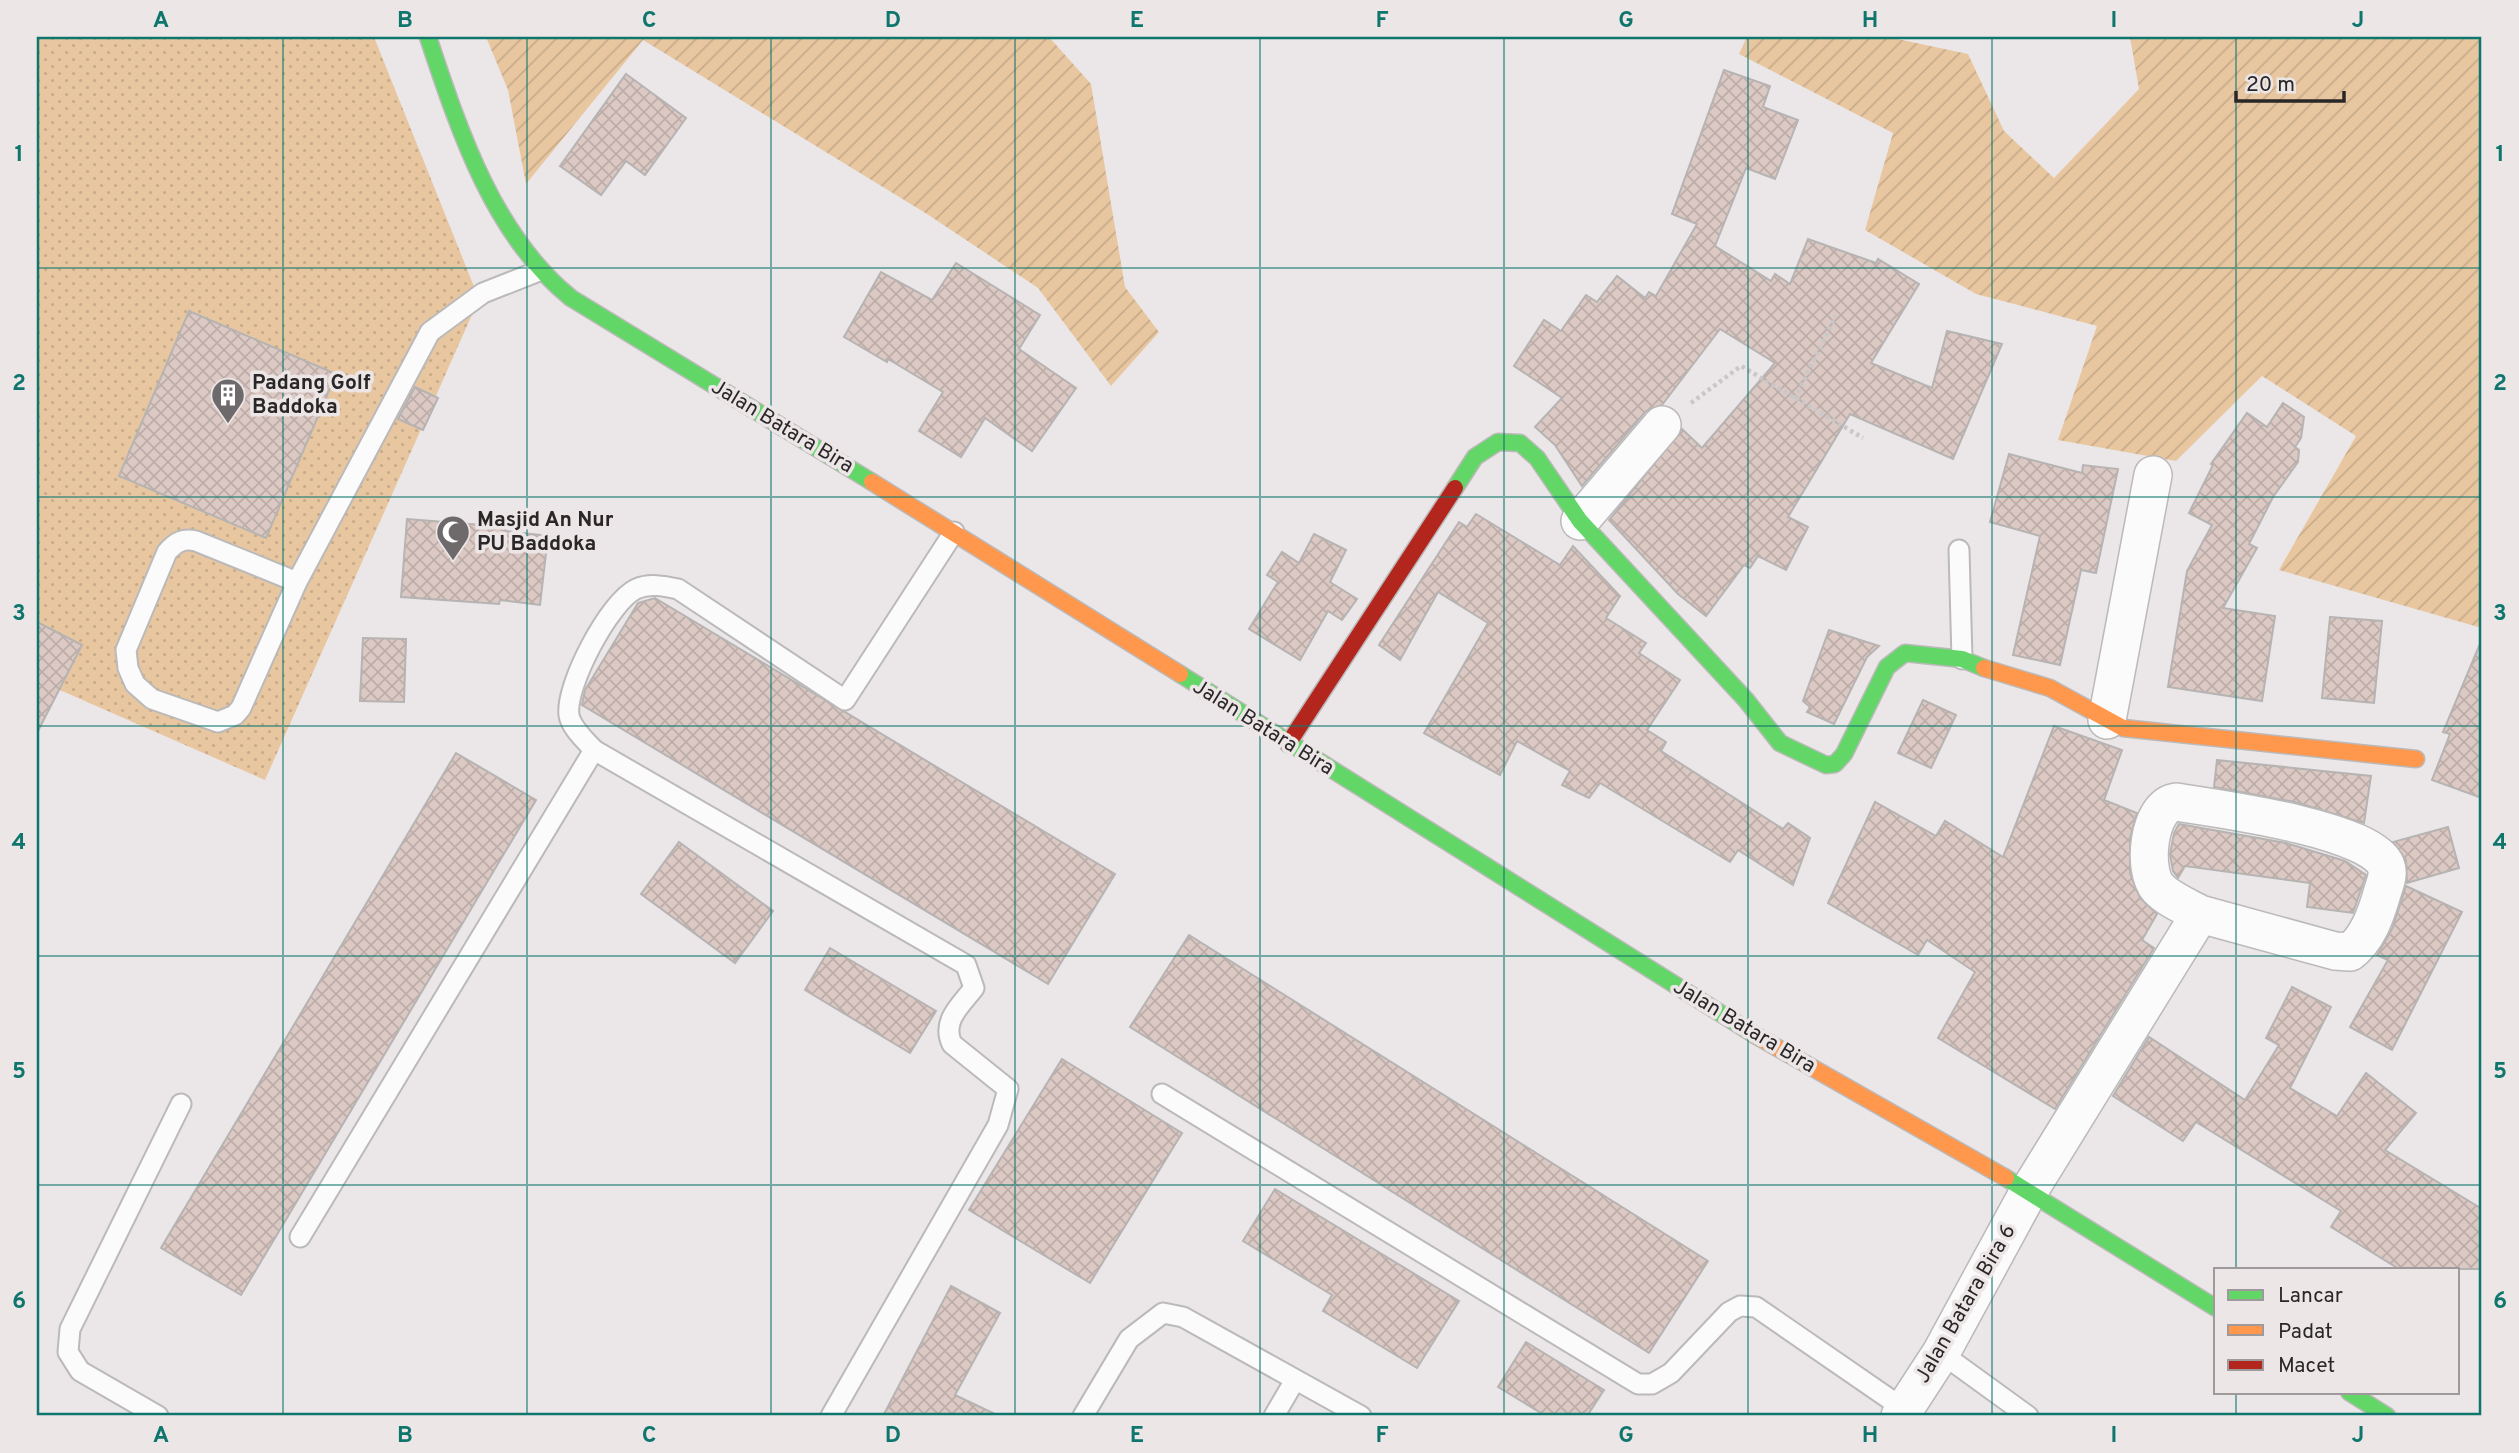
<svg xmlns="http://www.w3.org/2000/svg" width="2519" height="1453" font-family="Overpass,sans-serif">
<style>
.grass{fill:url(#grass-dots)}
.garden{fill:url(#garden-furrows)}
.building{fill:url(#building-cross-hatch);stroke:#b6b3b3;stroke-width:2}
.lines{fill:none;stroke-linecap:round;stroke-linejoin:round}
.lane-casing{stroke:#bbb9b9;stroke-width:23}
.street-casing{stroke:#bbb9b9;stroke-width:40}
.fast-casing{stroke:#bbb9b9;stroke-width:19}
.slow-casing{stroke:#bbb9b9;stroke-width:19}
.jam-casing{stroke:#bbb9b9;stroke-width:19}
.path{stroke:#c8c8c8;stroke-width:4.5;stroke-dasharray:3.5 3.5;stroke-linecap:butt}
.lane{stroke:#fcfbfc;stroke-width:19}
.street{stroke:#fcfbfc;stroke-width:37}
.fast{stroke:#63d668;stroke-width:16}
.slow{stroke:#ff974d;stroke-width:16}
.jam{stroke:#b3261e;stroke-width:16}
.grid{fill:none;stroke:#0f766e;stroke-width:2;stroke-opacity:0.55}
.labels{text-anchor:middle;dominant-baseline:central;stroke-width:7;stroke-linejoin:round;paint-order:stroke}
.poi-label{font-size:21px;font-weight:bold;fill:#2a2728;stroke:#ece6e7;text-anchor:start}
.street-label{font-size:21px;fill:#2a2728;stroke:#ece6e7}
.neatline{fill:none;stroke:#0f766e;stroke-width:2.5}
.grid-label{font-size:23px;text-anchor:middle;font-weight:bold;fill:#0f766e}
</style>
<defs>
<pattern id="grass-dots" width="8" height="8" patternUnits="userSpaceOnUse" patternTransform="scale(1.75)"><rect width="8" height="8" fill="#e8c7a0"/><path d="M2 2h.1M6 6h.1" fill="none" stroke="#c7ab8a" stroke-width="1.8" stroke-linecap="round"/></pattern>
<pattern id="garden-furrows" width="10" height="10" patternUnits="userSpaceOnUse" patternTransform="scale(1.75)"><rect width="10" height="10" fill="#e8c7a0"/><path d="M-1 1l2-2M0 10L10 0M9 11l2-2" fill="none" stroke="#c7ab8a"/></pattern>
<pattern id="building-cross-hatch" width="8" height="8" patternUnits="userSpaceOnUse" patternTransform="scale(1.75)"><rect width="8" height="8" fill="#dcc9c4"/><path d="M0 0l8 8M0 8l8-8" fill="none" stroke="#bdada8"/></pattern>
</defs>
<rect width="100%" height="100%" fill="#ebe7e8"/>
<path class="grass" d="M 37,37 L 374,37 L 479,299 L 265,780 L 37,680 Z"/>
<g class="garden">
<path d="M 486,37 L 1049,37 L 1091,84 L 1125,287 L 1159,332 L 1111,386 L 1038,288 L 927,214 L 643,40 L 526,184 L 508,90 Z"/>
<path d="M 1747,37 L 1888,37 L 1968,54 L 2004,131 L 2054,178 L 2139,89 L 2130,37 L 2482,37 L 2482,628 L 2279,570 L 2356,436 L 2262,376 L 2176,461 L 2058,440 L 2097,326 L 1976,294 L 1865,230 L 1893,133 L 1739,54 Z"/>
</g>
<g class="building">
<path d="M 1724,70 L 1770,86 L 1763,107 L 1798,120 L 1775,179 L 1746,168 L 1715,246 L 1771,281 L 1775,274 L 1790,284 L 1808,239 L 1876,263 L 1878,259 L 1919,284 L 1871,363 L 1932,388 L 1947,331 L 2002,344 L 1953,459 L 1850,414 L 1788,517 L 1808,527 L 1786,570 L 1758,556 L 1750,568 L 1744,565 L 1706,616 L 1678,594 L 1609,520 L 1682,429 L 1702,448 L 1775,363 L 1720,329 L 1662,405 L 1646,411 L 1582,486 L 1555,445 L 1535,427 L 1562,398 L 1514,366 L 1544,320 L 1561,331 L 1586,295 L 1597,302 L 1617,276 L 1645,298 L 1649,292 L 1656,296 L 1697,224 L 1672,214 Z"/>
<path d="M 626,74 L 686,118 L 645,175 L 626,161 L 601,195 L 560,166 Z"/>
<path d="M 956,263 L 1040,315 L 1019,349 L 1076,388 L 1032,451 L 985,418 L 961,457 L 919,431 L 943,392 L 888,359 L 887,362 L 844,337 L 881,272 L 932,300 Z"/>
<path d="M 189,311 L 336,374 L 266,538 L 119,476 Z"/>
<path d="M 415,387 L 438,398 L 423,430 L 398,419 Z"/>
<path d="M 2283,403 L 2304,417 L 2301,438 L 2295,447 L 2299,450 L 2298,462 L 2273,497 L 2249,544 L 2257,548 L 2223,608 L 2275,616 L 2262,701 L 2168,687 L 2187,571 L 2212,525 L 2189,513 L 2213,465 L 2211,464 L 2247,413 L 2267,427 Z"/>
<path d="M 2009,454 L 2082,473 L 2083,465 L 2118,469 L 2096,573 L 2081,570 L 2060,665 L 2013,655 L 2040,536 L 1990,522 Z"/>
<path d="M 1476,514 L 1560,565 L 1573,546 L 1620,596 L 1606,618 L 1646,643 L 1639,653 L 1680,680 L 1647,730 L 1666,742 L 1661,751 L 1783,829 L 1788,823 L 1810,838 L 1793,885 L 1738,850 L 1730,862 L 1600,783 L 1589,798 L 1562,785 L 1570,771 L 1517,741 L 1500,775 L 1424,733 L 1488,623 L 1438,592 L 1400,660 L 1379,645 L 1459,522 L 1467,527 Z"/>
<path d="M 407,519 L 506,527 L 505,531 L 548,536 L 540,605 L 500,600 L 499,604 L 401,597 Z"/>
<path d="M 1314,534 L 1346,550 L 1330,582 L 1357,599 L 1342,620 L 1328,611 L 1300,660 L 1249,629 L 1278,582 L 1267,575 L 1282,552 L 1299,563 Z"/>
<path d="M 655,598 L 1115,874 L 1048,984 L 582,705 L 585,690 L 638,603 Z"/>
<path d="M 2330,617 L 2382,621 L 2374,703 L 2322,698 Z"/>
<path d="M 37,622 L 82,645 L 37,733 Z"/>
<path d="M 1829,630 L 1879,646 L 1867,657 L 1834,724 L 1807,712 L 1810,707 L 1803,701 Z"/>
<path d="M 363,638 L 406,639 L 404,702 L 360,701 Z"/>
<path d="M 2482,639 L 2482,798 L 2432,780 L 2450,734 L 2443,732 Z"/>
<path d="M 1923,700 L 1956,715 L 1931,768 L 1898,753 Z"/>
<path d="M 2054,726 L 2122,750 L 2104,800 L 2137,813 L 2130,838 L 2130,873 L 2140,898 L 2157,914 L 2142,940 L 2154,948 L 2055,1109 L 1938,1038 L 1975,972 L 1927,940 L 1918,955 L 1828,903 L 1875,802 L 1936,836 L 1945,821 L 2003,857 Z"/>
<path d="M 456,753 L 536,800 L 241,1295 L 161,1248 Z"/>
<path d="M 2217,760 L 2371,776 L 2364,823 L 2295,802 L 2214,787 Z"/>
<path d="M 2179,824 L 2286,843 L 2345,861 L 2366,875 L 2353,913 L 2307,907 L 2310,883 L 2185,866 L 2178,878 L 2173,871 L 2170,854 L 2174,833 Z"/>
<path d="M 2448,827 L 2459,868 L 2407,883 L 2406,860 L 2393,842 Z"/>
<path d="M 679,842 L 773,911 L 735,963 L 641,894 Z"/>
<path d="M 2406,886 L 2462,912 L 2392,1050 L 2350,1027 L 2388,960 L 2377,955 L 2392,929 Z"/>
<path d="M 1189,935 L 1708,1261 L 1649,1353 L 1130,1027 Z"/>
<path d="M 830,948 L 936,1011 L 910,1053 L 805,990 Z"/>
<path d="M 2292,987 L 2331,1007 L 2290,1088 L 2337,1116 L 2366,1073 L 2416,1113 L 2385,1150 L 2482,1209 L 2482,1269 L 2399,1269 L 2331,1227 L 2341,1211 L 2196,1122 L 2183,1141 L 2113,1096 L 2149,1037 L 2245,1100 L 2279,1045 L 2266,1038 Z"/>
<path d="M 1062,1059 L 1182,1133 L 1090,1283 L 969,1210 Z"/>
<path d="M 1275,1189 L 1459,1301 L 1417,1368 L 1323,1311 L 1332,1295 L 1243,1241 Z"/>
<path d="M 951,1286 L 1000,1313 L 955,1395 L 999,1416 L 883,1416 Z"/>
<path d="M 1526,1342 L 1604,1390 L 1587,1416 L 1546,1416 L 1498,1387 Z"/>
</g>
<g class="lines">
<g class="lane-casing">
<g id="lane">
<path d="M 1959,550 L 1962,659"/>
<path d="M 297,582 L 241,708 L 235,715 L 218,722 L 152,699 L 135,684 L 128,668 L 126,650 L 167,552 C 176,542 183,538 196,541 L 297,582 L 430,332 L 483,293 L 539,271"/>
<path d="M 594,750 L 966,965 L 974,988 C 961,1005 941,1021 952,1044 L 1008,1089 L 998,1125 L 831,1416"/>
<path d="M 1162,1094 L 1638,1384 L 1652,1384 L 1671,1373 L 1729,1312 L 1740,1306 L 1756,1307 L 1904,1409"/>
<path d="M 300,1237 L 594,750 C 586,741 571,728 569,715 C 565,686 609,602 636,589 C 649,583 664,586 678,589 L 845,700 L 954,532"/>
<path d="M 1941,1353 L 2028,1416"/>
<path d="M 158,1416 L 80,1371 L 68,1352 L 70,1329 L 181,1104"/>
<path d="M 1083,1416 L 1129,1339 L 1163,1313 L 1183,1317 L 1361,1416"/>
<path d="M 1274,1416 L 1295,1380"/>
</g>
</g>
<g class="street-casing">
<g id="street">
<path d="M 1580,521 L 1662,425"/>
<path d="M 2107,720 L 2153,475"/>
<path d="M 1900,1416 L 1941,1353 L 2029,1191 L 2200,914 C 2187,907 2168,899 2158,888 C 2142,870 2148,806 2176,802 C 2215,808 2373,829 2386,866 C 2390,875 2383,888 2381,897 C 2375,917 2367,939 2350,952 L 2335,951 L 2200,914"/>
</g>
</g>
<g class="fast-casing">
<g id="fast">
<path d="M 428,37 C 459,130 493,235 571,298 L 872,482"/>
<path d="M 1455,488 L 1475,457 L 1498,442 L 1520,443 L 1537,458 L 1580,521 L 1746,700 L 1780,743 L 1826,765 L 1835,764 L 1844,754 L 1887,667 L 1905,653 L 1962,659 L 1984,668"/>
<path d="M 1180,674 L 1755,1035"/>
<path d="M 2006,1178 L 2216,1308"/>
<path d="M 2349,1392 L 2387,1416"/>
</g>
</g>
<g class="slow-casing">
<g id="slow">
<path d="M 872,482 L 1180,674"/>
<path d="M 1984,668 L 2050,688 L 2123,728 L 2416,759"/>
<path d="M 1755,1035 L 2006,1178"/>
</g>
</g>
<g class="jam-casing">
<path id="jam" d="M 1288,744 L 1455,488"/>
</g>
<g class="path">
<path d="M 1795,399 L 1836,315"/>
<path d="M 1691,403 L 1741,366 L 1863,438"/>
</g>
<use href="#lane" class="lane"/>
<use href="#street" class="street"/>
<use href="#fast" class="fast"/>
<use href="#slow" class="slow"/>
<use href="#jam" class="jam"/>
</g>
<path class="grid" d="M 283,37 L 283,1416M 527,37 L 527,1416M 771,37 L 771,1416M 1015,37 L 1015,1416M 1260,37 L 1260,1416M 1504,37 L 1504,1416M 1748,37 L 1748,1416M 1992,37 L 1992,1416M 2236,37 L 2236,1269M 37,268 L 2482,268M 37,497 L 2482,497M 37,726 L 2482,726M 37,956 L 2482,956M 37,1185 L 2482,1185M 2236,1392 L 2236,1416"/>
<defs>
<g id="building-pin" transform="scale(1.75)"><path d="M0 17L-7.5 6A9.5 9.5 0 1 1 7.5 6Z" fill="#6e6a6b" stroke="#ece6e7"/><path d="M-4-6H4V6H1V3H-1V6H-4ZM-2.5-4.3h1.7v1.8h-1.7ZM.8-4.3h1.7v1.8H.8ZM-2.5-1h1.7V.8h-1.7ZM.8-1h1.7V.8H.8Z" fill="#fff"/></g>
<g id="mosque-pin" transform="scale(1.75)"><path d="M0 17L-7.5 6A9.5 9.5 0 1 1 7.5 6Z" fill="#6e6a6b" stroke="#ece6e7"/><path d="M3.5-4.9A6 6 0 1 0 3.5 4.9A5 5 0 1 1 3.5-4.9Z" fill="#fff"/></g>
</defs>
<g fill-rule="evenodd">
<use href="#building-pin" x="228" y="395"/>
<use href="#mosque-pin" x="453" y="532"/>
</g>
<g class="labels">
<g class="poi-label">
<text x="252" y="383">Padang Golf<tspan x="252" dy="24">Baddoka</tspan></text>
<text x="477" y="520">Masjid An Nur<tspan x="477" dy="24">PU Baddoka</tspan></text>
</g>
<g class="street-label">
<text transform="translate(782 427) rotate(31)">Jalan Batara Bira</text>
<text transform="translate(1263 728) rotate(32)">Jalan Batara Bira</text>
<text transform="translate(1744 1027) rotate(31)">Jalan Batara Bira</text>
<text transform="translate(1966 1304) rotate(-60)">Jalan Batara Bira 6</text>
</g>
</g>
<rect width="2519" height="1453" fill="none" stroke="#ece6e7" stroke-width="77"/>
<rect x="2214" y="1268" width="245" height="126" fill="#ece6e7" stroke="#9e9a9b" stroke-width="2"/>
<rect x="2228" y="1290" width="35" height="10" fill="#63d668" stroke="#9e9a9b" stroke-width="2"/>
<text x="2278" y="1302" font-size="21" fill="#2a2728">Lancar</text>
<rect x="2228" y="1325" width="35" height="10" fill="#ff974d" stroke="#9e9a9b" stroke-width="2"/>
<text x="2278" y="1338" font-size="21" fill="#2a2728">Padat</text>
<rect x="2228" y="1360" width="35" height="10" fill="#b3261e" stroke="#9e9a9b" stroke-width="2"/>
<text x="2278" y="1372" font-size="21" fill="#2a2728">Macet</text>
<path d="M2236 91v10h108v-10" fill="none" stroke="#2a2728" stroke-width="3.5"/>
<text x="2246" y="91" font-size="21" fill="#2a2728" stroke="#ece6e7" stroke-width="5" paint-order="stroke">20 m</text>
<rect x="38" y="38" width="2442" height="1376" class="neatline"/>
<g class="grid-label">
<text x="161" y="27">A</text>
<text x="405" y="27">B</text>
<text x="649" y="27">C</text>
<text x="893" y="27">D</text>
<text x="1137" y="27">E</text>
<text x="1382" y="27">F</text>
<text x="1626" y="27">G</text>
<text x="1870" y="27">H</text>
<text x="2114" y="27">I</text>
<text x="2358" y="27">J</text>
<text x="19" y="161">1</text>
<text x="2500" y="161">1</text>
<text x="19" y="390">2</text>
<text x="2500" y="390">2</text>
<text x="19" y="620">3</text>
<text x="2500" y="620">3</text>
<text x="19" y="849">4</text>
<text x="2500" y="849">4</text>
<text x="19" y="1078">5</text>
<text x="2500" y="1078">5</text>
<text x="19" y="1308">6</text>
<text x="2500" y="1308">6</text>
<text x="161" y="1442">A</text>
<text x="405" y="1442">B</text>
<text x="649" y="1442">C</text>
<text x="893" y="1442">D</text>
<text x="1137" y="1442">E</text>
<text x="1382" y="1442">F</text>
<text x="1626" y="1442">G</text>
<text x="1870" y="1442">H</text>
<text x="2114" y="1442">I</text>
<text x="2358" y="1442">J</text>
</g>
</svg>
